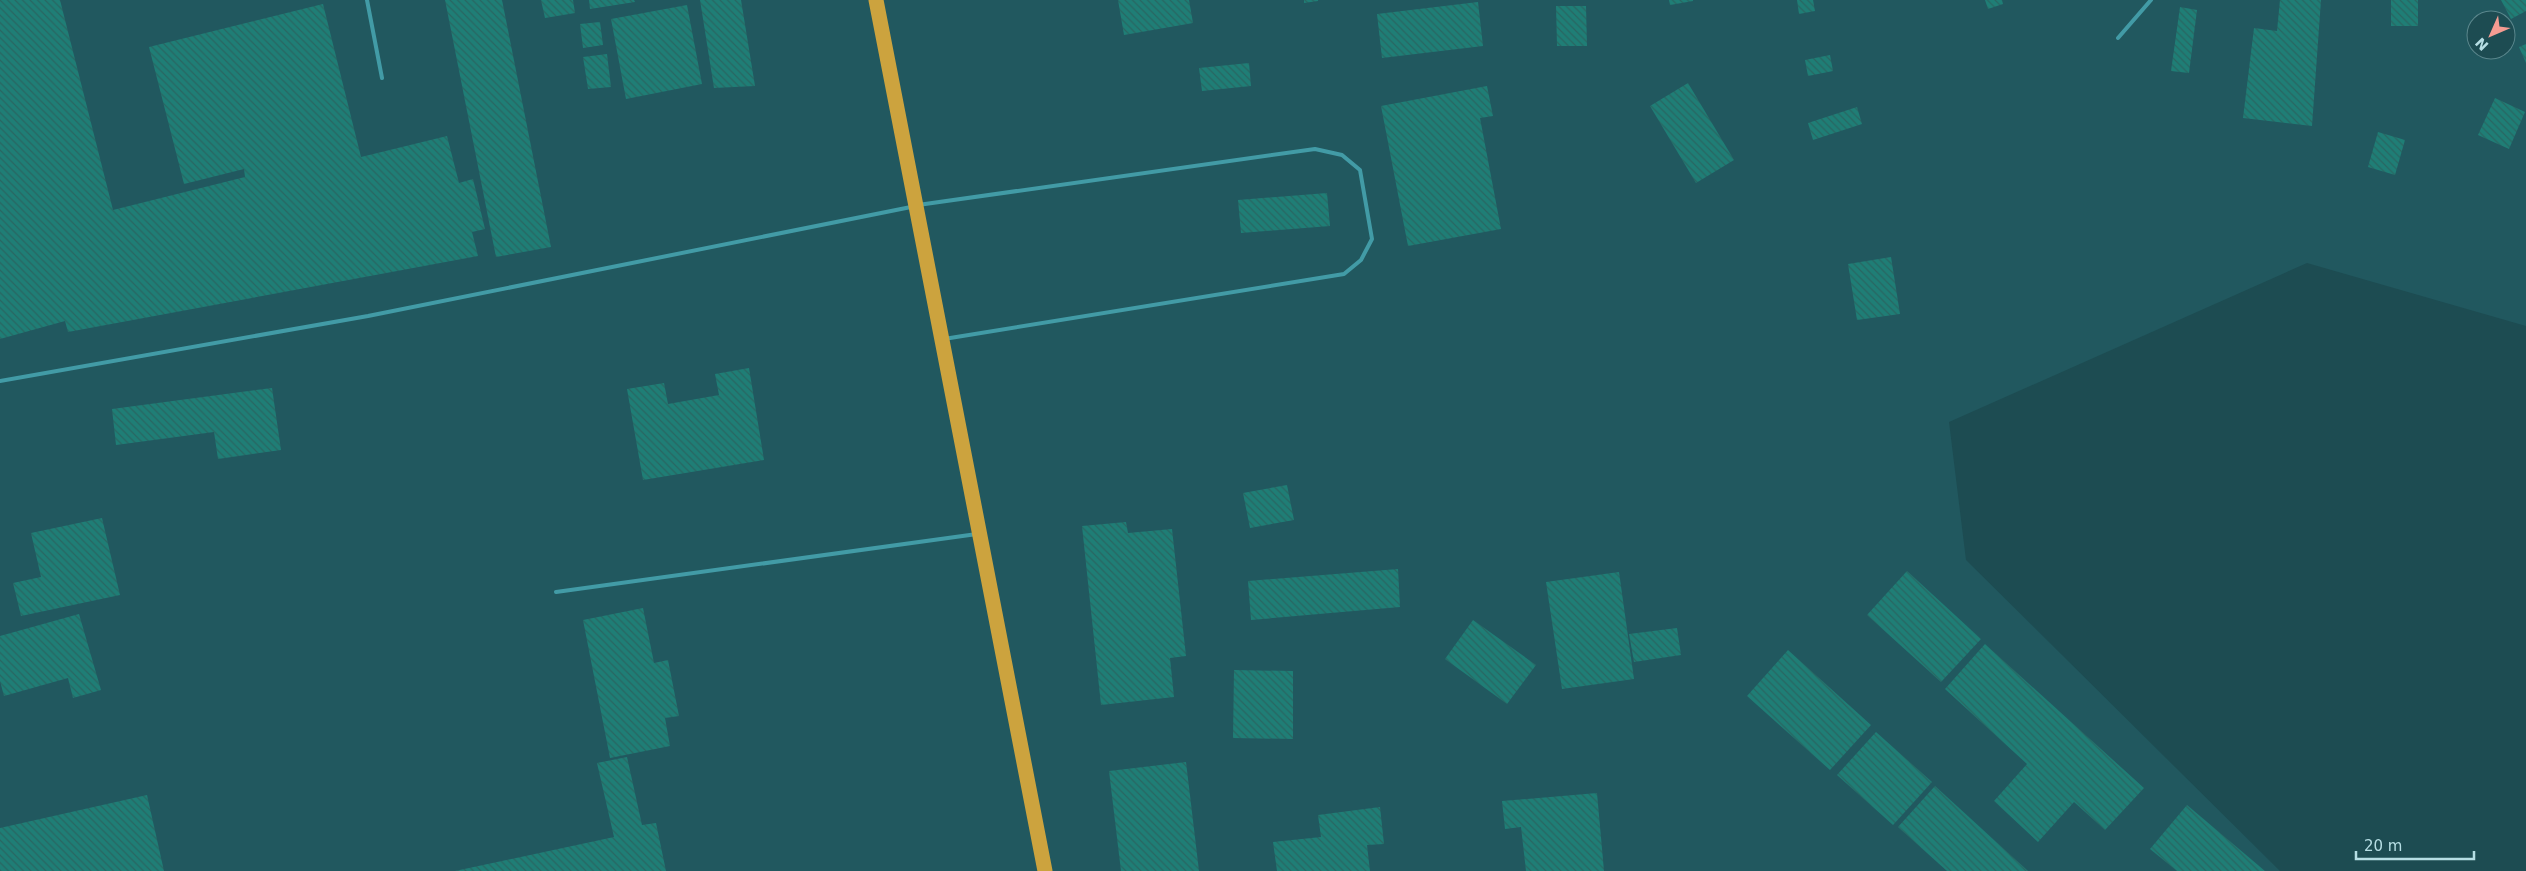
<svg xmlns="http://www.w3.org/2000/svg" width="2526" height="871" font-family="'DejaVu Sans',sans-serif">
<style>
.built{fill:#21585f;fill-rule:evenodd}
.building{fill:url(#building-back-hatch)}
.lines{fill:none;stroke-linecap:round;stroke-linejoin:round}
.lane{stroke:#429ba6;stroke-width:4}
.highway{stroke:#cca33e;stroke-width:15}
</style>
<defs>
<pattern id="building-back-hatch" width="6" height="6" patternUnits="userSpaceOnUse" patternTransform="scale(1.25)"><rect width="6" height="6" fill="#1f7e76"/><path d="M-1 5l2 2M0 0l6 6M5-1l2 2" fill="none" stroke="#296662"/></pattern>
</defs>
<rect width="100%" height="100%" fill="#1d4c52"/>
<path class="built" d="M 0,0 L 2526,0 L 2526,326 L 2307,263 L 1949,422 L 1966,560 L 2280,871 L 0,871 ZM 2476,20 L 2506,20 L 2506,50 L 2476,50 Z"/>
<g class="building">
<path d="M 0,0 L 60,0 L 113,210 L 245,177 L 244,169 L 184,184 L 149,47 L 323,4 L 361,157 L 447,136 L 459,183 L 473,179 L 485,229 L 472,232 L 478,256 L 68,332 L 65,321 L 0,339 Z"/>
<path d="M 445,0 L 502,0 L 551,247 L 496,257 Z"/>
<path d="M 541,0 L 573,0 L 575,13 L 545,18 Z"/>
<path d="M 589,0 L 634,0 L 635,2 L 590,9 Z"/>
<path d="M 700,0 L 741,0 L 755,86 L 714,88 Z"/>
<path d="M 1118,0 L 1189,0 L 1193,23 L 1124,35 Z"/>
<path d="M 1304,0 L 1318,0 L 1318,1 L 1304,3 Z"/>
<path d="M 1669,0 L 1693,0 L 1693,1 L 1670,5 Z"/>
<path d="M 1797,0 L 1813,0 L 1815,11 L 1799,14 Z"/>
<path d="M 1985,0 L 2002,0 L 2003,4 L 1988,9 Z"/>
<path d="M 2280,0 L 2321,0 L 2312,126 L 2243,118 L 2254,28 L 2277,31 Z"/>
<rect x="2391" y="0" width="27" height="26"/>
<path d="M 2501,0 L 2526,0 L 2526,11 L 2511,19 Z"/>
<path d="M 1478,2 L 1483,46 L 1382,58 L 1377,14 Z"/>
<path d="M 687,5 L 702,84 L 626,99 L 611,19 Z"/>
<path d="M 1556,6 L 1586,6 L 1587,46 L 1557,46 Z"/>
<path d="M 2180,7 L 2197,10 L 2189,73 L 2171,71 Z"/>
<path d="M 600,22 L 603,45 L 583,48 L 580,24 Z"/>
<path d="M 2526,44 L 2526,63 L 2519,47 Z"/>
<path d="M 607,54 L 611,87 L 588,89 L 583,57 Z"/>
<path d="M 1830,55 L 1833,71 L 1808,76 L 1805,60 Z"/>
<path d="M 1249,63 L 1251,86 L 1202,91 L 1199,68 Z"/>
<path d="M 1688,83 L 1734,160 L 1696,183 L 1650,106 Z"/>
<path d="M 1487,86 L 1493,116 L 1480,118 L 1501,229 L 1408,246 L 1381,106 Z"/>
<path d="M 2495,98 L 2525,112 L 2509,149 L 2478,135 Z"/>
<path d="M 1857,107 L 1862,124 L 1813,140 L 1808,123 Z"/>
<path d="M 2378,132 L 2405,140 L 2395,175 L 2368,167 Z"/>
<path d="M 1327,193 L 1330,226 L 1241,233 L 1238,200 Z"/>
<path d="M 1891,257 L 1900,314 L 1857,320 L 1848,264 Z"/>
<path d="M 749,368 L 764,460 L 643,480 L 627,389 L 664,383 L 668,404 L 719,395 L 715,374 Z"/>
<path d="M 272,388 L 281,450 L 218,459 L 214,432 L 116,445 L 112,409 Z"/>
<path d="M 1287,485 L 1294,520 L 1250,528 L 1243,493 Z"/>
<path d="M 102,518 L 120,595 L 21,616 L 13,583 L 41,577 L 31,533 Z"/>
<path d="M 1126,522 L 1128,533 L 1172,529 L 1186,656 L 1170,658 L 1174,697 L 1101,705 L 1082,526 Z"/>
<path d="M 1398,569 L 1400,607 L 1251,620 L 1248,581 Z"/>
<path d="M 1907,571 L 1981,639 L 1941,682 L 1867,615 Z"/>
<path d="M 1619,572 L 1634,679 L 1562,689 L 1546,582 Z"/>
<path d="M 643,608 L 654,663 L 668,660 L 679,716 L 665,718 L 670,746 L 610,758 L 583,620 Z"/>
<path d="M 79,614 L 101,690 L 73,698 L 68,678 L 4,696 L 0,681 L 0,636 Z"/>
<path d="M 1473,620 L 1536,665 L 1507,704 L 1445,659 Z"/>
<path d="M 1677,628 L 1681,655 L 1634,662 L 1629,634 Z"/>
<path d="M 1985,644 L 2144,788 L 2105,830 L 2074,802 L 2038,842 L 1994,801 L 2027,764 L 1945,689 Z"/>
<path d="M 1788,650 L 1871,725 L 1830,770 L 1747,696 Z"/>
<path d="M 1234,670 L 1293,671 L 1293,739 L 1233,738 Z"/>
<path d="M 1876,732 L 1932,782 L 1893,825 L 1837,775 Z"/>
<path d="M 627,757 L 642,825 L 656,823 L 666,871 L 455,871 L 614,837 L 597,763 Z"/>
<path d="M 1186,762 L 1199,871 L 1121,871 L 1109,771 Z"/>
<path d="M 1935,786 L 2028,871 L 1947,871 L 1898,827 Z"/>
<path d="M 1597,793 L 1604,871 L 1526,871 L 1521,827 L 1505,829 L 1502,801 Z"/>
<path d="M 147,795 L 164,871 L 0,871 L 0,828 Z"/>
<path d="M 2187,805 L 2265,871 L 2177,871 L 2150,849 Z"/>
<path d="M 1380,807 L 1384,844 L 1367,845 L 1370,871 L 1277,871 L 1273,842 L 1321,837 L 1318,815 Z"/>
</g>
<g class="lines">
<g class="lane">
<path d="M 367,0 L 382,78"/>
<path d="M 2118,38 L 2151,0"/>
<path d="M 918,205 L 1315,149 L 1342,155 L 1360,170 L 1372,239 L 1361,260 L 1344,274 L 944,339"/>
<path d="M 0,381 L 368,316 L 911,207"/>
<path d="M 556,592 L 977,534"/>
</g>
<path class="highway" d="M 876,0 L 1045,871"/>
</g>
<g transform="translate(2491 35) rotate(225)"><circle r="24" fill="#1d4c52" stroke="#5a868c"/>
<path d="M0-4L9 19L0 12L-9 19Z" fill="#f59c92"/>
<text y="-8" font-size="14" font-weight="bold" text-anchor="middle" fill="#b6dee4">N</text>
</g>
<path d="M2356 851v8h118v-8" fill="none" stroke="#b6dee4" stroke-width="2.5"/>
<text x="2364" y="851" font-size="15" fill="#b6dee4" stroke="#1d4c52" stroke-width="4" paint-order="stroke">20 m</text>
</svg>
